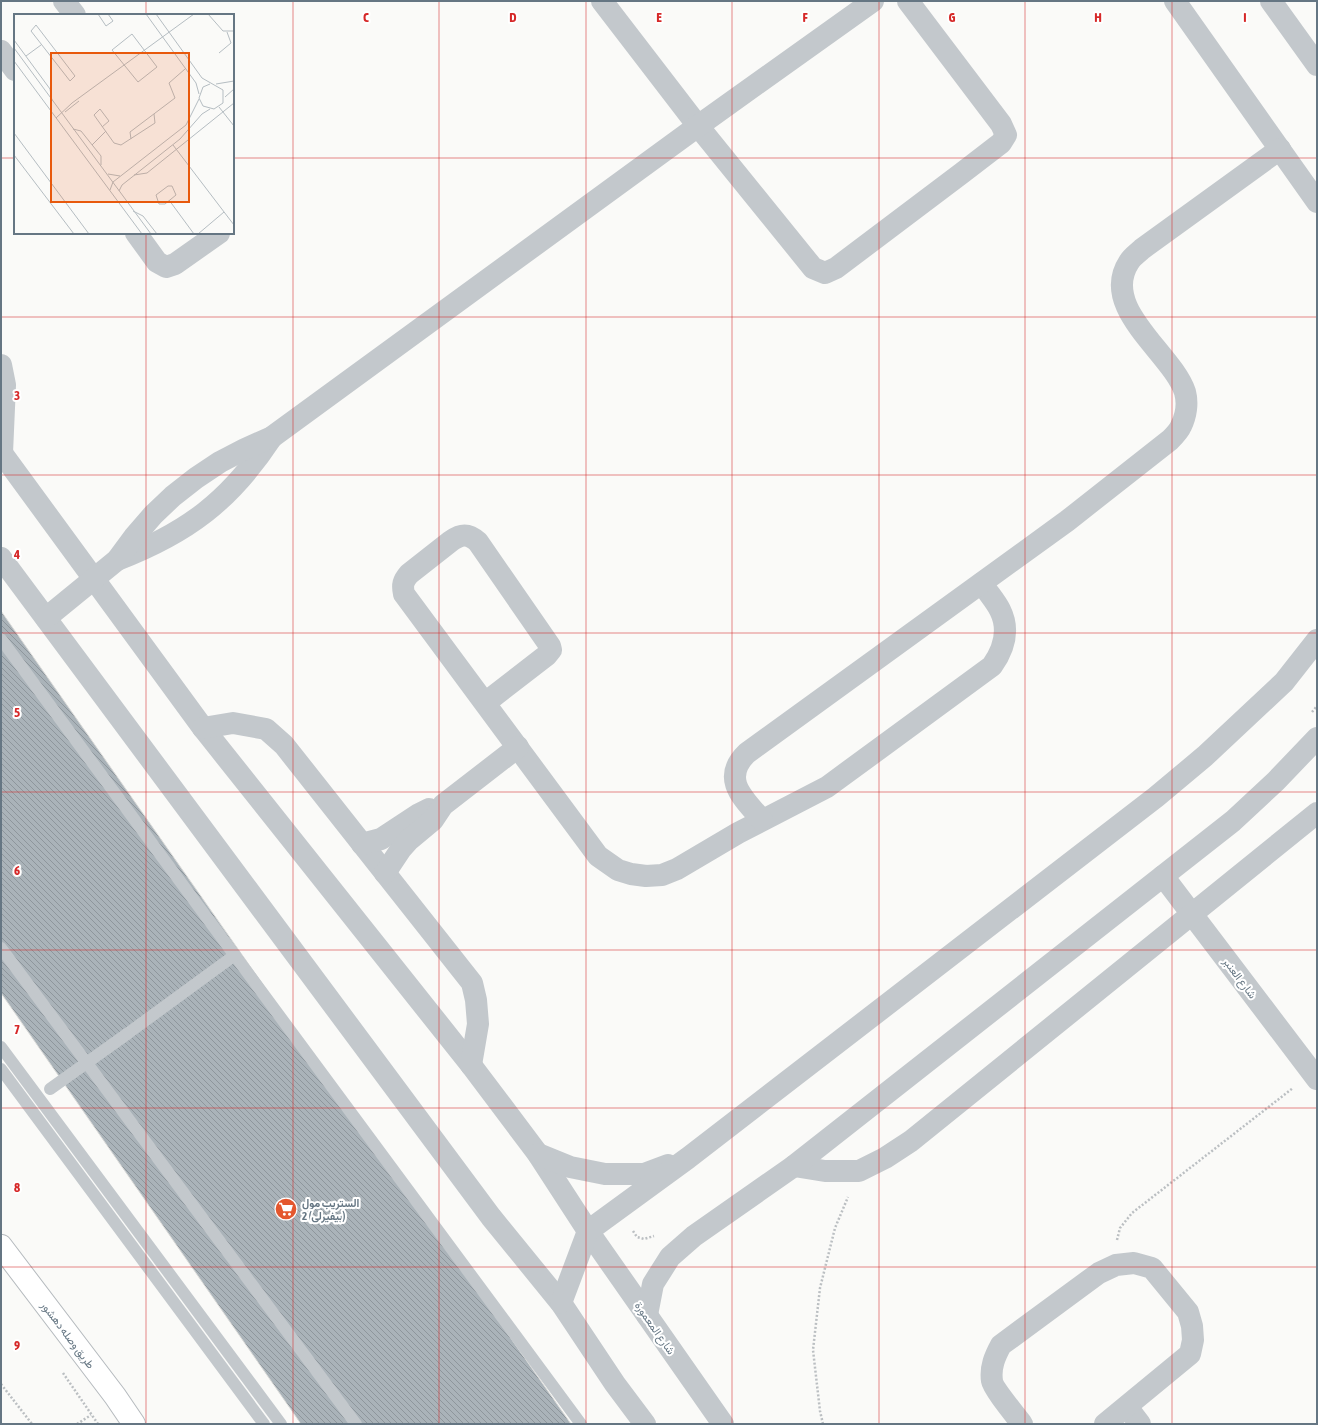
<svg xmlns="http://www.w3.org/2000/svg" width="1318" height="1425" font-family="'Asap Condensed',Vazirmatn,sans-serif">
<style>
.building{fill:url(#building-back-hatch);stroke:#dcdcda}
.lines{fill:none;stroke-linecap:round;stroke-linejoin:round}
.primary-casing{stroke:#b5babe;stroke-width:24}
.path{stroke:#bbbfc2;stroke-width:2.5;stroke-dasharray:2 2;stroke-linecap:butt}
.lane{stroke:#c3c8cc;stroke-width:12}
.street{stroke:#c3c8cc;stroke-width:22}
.primary{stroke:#fff;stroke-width:22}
.lane-bridge{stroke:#c3c8cc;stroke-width:12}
.grid{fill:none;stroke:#d62828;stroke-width:1;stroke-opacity:0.55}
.labels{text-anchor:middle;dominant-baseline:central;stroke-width:4;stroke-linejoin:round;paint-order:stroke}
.street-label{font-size:11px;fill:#657683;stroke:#fff}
.poi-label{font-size:11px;font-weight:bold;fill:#657683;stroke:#fff;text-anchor:start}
.inset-road{fill:none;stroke:#b5bdc2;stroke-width:1}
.view{fill:#e8590c;fill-opacity:0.15;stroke:#e8590c;stroke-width:2}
.inset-edge{fill:none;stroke:#657683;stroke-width:2}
.grid-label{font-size:13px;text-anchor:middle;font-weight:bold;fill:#d62828;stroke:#fff;stroke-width:4;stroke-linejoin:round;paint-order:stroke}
</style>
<defs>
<pattern id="building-back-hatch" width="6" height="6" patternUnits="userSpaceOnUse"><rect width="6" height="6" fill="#aab3b9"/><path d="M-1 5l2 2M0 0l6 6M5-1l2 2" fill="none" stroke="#8e969c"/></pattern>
</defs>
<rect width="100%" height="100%" fill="#fafaf8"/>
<path class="building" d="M 1,611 L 571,1424 L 301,1424 L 1,993 Z"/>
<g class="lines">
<g class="primary-casing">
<path id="primary" d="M 1,1246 L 115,1396 L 134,1424"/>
</g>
<g class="path">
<path d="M 1312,712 L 1317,706"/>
<path d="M 633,1231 L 637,1237 L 644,1239 L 654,1236"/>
<path d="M 1117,1240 L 1120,1228 L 1132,1213 L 1293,1088"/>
<path d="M 63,1373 L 98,1424"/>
<path d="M 1,1384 L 32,1424"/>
<path d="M 77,1424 L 91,1415"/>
<path d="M 823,1424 L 820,1411 L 813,1350 L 820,1288 L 835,1228 L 848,1197"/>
</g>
<g class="lane">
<path d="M 1,639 L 581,1424"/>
<path d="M 1,948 L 356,1424"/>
<path d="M 127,1034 L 235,955"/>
<path d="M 1,1047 L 281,1424"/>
<path d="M 1,1069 L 264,1424"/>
</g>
<g class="street">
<path d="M 64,1 L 75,15"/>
<path d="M 602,1 L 698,126 L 813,268 L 825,273 L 836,268 L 962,173 L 1001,143 L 1006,135 L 1001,124 L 908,1"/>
<path d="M 1175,1 L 1317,202"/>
<path d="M 1271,1 L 1317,65"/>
<path d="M 1,51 L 15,70"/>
<path d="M 136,233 L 157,262 L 166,267 L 175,264 L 219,233"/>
<path d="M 1,365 L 5,385 L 2,453"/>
<path d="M 1,452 L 203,728 L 471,1065 L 538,1154 L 588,1231 L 723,1424"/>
<path d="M 1,558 L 491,1217 L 561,1303 L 615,1384 L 645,1424"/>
<path d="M 117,560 C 187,533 230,501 272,437"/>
<path d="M 46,618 L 117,560 L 134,537 L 153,515 L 173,496 L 196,478 L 220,462 L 245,449 L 272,437 L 698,126 L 873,1"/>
<path d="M 485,703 L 547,655 L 551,650 L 550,646 L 478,542 C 468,533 461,534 451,541 L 409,574 C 403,581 402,585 404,594 L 598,856 L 618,870 L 631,874 L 646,876 L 662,875 L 677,869 L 738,833 L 827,787 L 992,666 C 1004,649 1010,630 1000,610 C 995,600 987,592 982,583"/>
<path d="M 203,728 L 233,723 L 266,729 L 284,745 L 472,983 L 476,1000 L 478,1024 L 471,1065"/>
<path d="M 762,820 C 744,799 720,779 747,753 L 1067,521 L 1170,440 C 1174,436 1179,431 1181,426 C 1186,416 1188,403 1185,392 C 1172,353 1099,308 1129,262 C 1132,257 1138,253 1142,249 L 1280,149"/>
<path d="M 362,844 L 381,839 L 419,814 L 429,809"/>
<path d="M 385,873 L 401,849 L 409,840 L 433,820 L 443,805 L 518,747"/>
<path d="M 1163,876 L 1317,1079"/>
<path d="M 538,1154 L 570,1167 L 605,1174 L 644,1174 L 668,1165"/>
<path d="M 794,1166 L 825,1171 L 859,1171 L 885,1158 L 911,1141 L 1317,813"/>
<path d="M 561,1303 L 588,1231 L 688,1158 L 1156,797 L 1205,756 L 1284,682 L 1317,640"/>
<path d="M 647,1315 L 653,1284 L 670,1257 L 694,1236 L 794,1166 L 1233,821 L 1276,781 L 1317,738"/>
<path d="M 1127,1407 L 1140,1424"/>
<path d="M 1022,1424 C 1016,1416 993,1388 992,1381 C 990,1367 995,1356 1001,1345 L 1099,1273 L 1116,1265 L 1134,1263 L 1152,1268 L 1188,1312 L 1192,1326 L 1193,1340 L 1190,1354 L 1105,1424"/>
</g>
<use href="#primary" class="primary"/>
<path class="lane-bridge" d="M 50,1089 L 127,1034"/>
</g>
<path class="grid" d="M 146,1 L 146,15M 293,1 L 293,1424M 439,1 L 439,1424M 586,1 L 586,1424M 732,1 L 732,1424M 879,1 L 879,1424M 1025,1 L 1025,1424M 1172,1 L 1172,1424M 1,158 L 15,158M 233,158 L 1317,158M 146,233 L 146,1424M 1,317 L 1317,317M 1,475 L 1317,475M 1,633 L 1317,633M 1,792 L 1317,792M 1,950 L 1317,950M 1,1108 L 1317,1108M 1,1267 L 1317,1267"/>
<defs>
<g id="supermarket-disc" transform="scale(1.15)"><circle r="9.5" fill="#e4572e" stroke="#fff"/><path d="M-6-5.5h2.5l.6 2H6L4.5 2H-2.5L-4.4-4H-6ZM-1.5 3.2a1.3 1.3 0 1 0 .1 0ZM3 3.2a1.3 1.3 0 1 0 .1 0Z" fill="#fff"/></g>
</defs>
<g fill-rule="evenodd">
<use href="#supermarket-disc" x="286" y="1209"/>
</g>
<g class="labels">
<g class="street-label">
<text transform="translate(1240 978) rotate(53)">شارع العنبر</text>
<text transform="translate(655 1328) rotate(55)">شارع المعمورة</text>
<text transform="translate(68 1335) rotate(53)">طريق وصله دهشور</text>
</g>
<g class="poi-label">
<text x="302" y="1203">الستريب مول<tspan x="302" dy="13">2 (بيفيرلى)</tspan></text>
</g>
</g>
<g transform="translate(14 14)">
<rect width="220" height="220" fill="#fafaf8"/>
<path class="inset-road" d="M 84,0 L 92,12 L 99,7 L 94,0M 132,0 L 182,69 L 185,80M 142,0 L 188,64 L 209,76 L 209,89 L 200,95 L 189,92 L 185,84 L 189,73 L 196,70M 194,0 L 209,17 L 220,17M 22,11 L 61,62 L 56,67 L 17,17 ZM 118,20 L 143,53 L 124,68 L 98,36 ZM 0,26 L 36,75 L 38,87M 0,34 L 137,220M 205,39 L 217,29 L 213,18M 12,42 L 27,31M 0,47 L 128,220M 202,70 L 220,67M 211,83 L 220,75M 205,93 L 220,112M 51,98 L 65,87M 42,104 L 58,89 L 180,0M 88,113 L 95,107 L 86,95 L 80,101 L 100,129 L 107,131 L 141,109 L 140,100M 59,115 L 67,117 L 87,142 L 87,151M 0,119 L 75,220M 117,125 L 116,118 L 161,84 L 155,69 L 171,55M 78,131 L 92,117M 159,131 L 220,211M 0,141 L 60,220M 94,160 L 106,162M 120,161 L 133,159 L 220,89M 154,172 L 158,172 L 162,181 L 151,190 L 145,190 L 142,181 ZM 96,176 L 99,168 L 172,111 L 185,85M 105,177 L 108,171 L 166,125 L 188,100 L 196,95M 155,186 L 180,220M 119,197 L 129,202 L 143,220M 184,220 L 210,198"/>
<path class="view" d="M 37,39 L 175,39 L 175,188 L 37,188 Z"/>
<rect width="220" height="220" class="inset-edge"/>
</g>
<g class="grid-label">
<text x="366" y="22">C</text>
<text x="513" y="22">D</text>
<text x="659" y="22">E</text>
<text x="805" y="22">F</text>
<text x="952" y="22">G</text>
<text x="1098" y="22">H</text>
<text x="1245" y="22">I</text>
<text x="17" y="400">3</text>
<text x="17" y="559">4</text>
<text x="17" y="717">5</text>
<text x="17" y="875">6</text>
<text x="17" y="1034">7</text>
<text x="17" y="1192">8</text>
<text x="17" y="1350">9</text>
</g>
<rect width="1318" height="1425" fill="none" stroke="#657683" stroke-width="4"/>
</svg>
